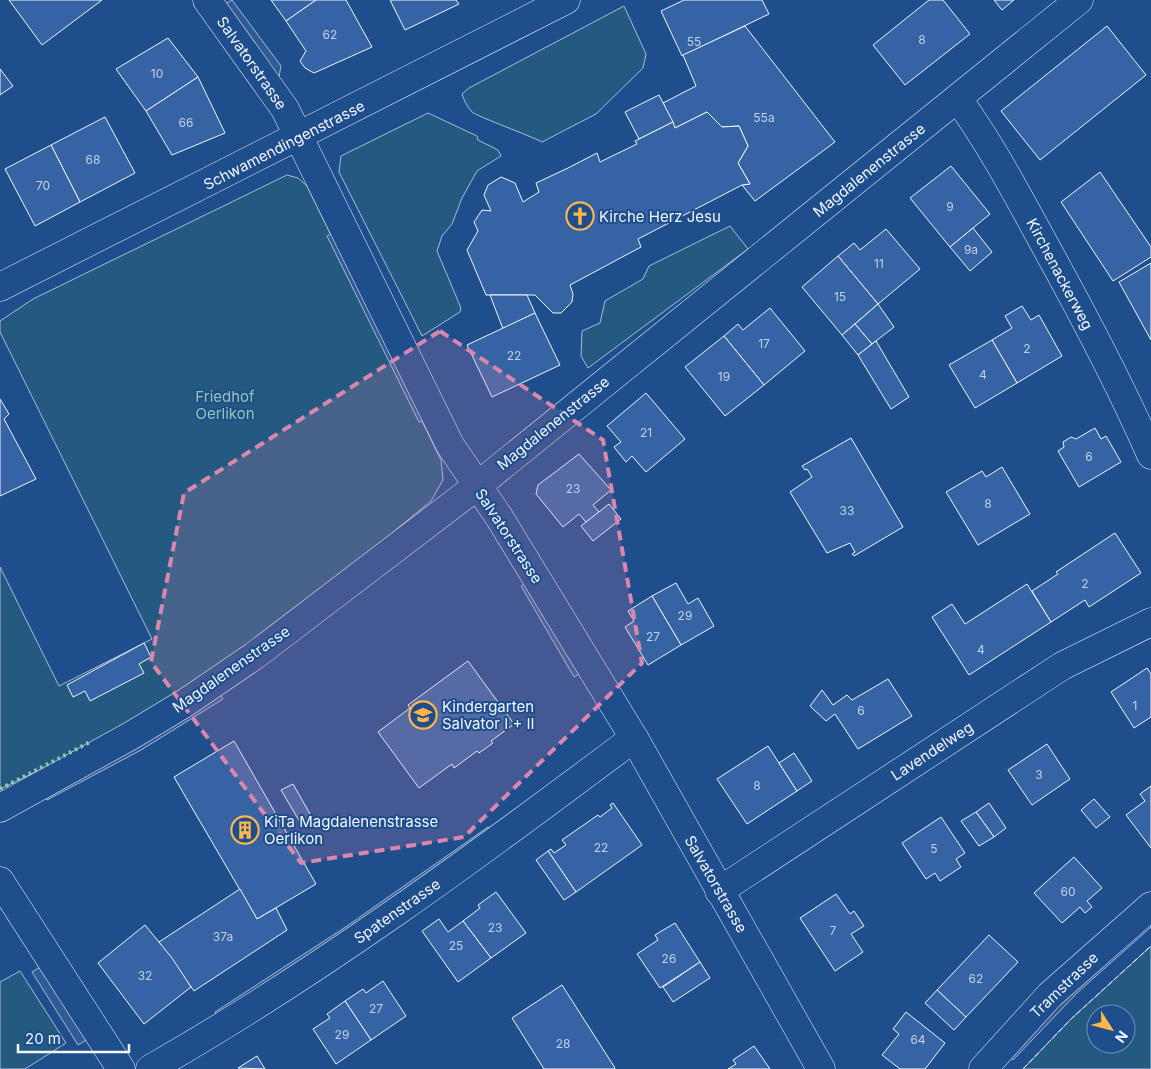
<svg xmlns="http://www.w3.org/2000/svg" width="1151" height="1069" font-family="Inter,sans-serif">
<style>
.green{fill:#245a82;stroke:#a8bbd7;fill-rule:evenodd}
.parking{fill:#305b95;stroke:#a8bbd7}
.building{fill:#3563a3;stroke:#f2f6ff}
.lines{fill:none;stroke-linecap:round;stroke-linejoin:round}
.street-casing{stroke:#f2f6ff;stroke-width:29}
.secondary-casing{stroke:#f2f6ff;stroke-width:29}
.street{stroke:#1f4e8c;stroke-width:28}
.secondary{stroke:#1f4e8c;stroke-width:28}
.hedge{stroke:#97c8a6;stroke-width:4;stroke-dasharray:2.5 4;stroke-linecap:butt}
.fence{stroke:#f2f6ff;stroke-width:1;stroke-dasharray:6 2.5;stroke-linecap:butt}
.marked{fill:#da87ad;fill-opacity:0.2;stroke:#da87ad;stroke-width:4;stroke-dasharray:10 6;stroke-linejoin:round}
.labels{text-anchor:middle;dominant-baseline:central;stroke-width:4;stroke-linejoin:round;paint-order:stroke}
.number-label{font-size:12px;fill:#c3d1e8}
.street-label{font-size:15px;fill:#f2f6ff;stroke:#1f4e8c}
.poi-label{font-size:15px;fill:#f2f6ff;stroke:#1f4e8c;text-anchor:start}
.park-label{font-size:15px;fill:#97c8a6;stroke:#1f4e8c}
</style>
<rect width="100%" height="100%" fill="#1f4e8c"/>
<g class="green">
<path d="M 624,6 L 646,54 L 643,68 L 596,114 L 542,142 C 531,136 476,116 472,112 C 467,107 464,100 462,94 L 469,88 Z"/>
<path d="M 428,113 L 477,136 L 478,140 L 498,150 L 501,156 L 477,171 L 462,198 L 452,224 L 442,236 L 437,251 L 461,308 L 460,312 L 422,336 L 339,172 L 341,156 Z"/>
<path d="M 287,175 L 298,178 L 307,186 L 441,460 L 443,480 L 431,501 C 373,549 313,598 252,642 C 174,699 87,748 0,789 L 0,567 L 59,686 L 152,639 L 0,332 L 0,321 L 33,299 Z"/>
<path d="M 730,226 L 748,249 L 588,368 L 581,356 L 582,331 L 600,323 L 605,301 L 643,279 L 649,266 Z"/>
<path d="M 1151,946 L 1151,1069 L 1023,1069 L 1071,1019 ZM 1096,1014 L 1126,1014 L 1126,1044 L 1096,1044 Z"/>
<path d="M 20,971 L 66,1043 L 25,1069 L 0,1069 L 0,982 Z"/>
</g>
<g class="parking">
<path d="M 232,0 L 281,66 L 278,82 L 222,6 Z"/>
<path d="M 337,231 L 429,418 L 419,422 L 327,236 Z"/>
<path d="M 532,580 L 585,671 L 574,677 L 521,586 Z"/>
<path d="M 217,689 L 223,699 L 141,750 L 47,800 L 41,789 Z"/>
<path d="M 488,827 L 494,835 L 221,1022 L 215,1012 L 347,926 Z"/>
<path d="M 1151,913 L 1151,927 L 1077,993 L 1013,1060 L 1005,1052 Z"/>
<path d="M 42,966 L 88,1039 L 78,1045 L 32,972 Z"/>
</g>
<g class="building">
<path d="M 9,0 L 102,0 L 42,45 Z"/>
<path d="M 271,0 L 316,0 L 286,21 Z"/>
<path d="M 316,0 L 346,0 L 372,47 L 314,73 L 305,68 L 300,61 L 306,51 L 286,21 Z"/>
<path d="M 390,0 L 456,0 L 459,4 L 405,30 Z"/>
<path d="M 684,0 L 762,0 L 769,14 L 682,56 L 661,11 Z"/>
<path d="M 929,0 L 943,0 L 970,34 L 905,85 L 873,45 Z"/>
<path d="M 994,0 L 1014,0 L 1002,10 Z"/>
<path d="M 745,26 L 835,142 L 755,201 L 742,185 L 750,184 L 738,163 L 748,146 L 739,126 L 722,127 L 707,112 L 675,128 L 663,103 L 696,86 L 683,55 Z"/>
<path d="M 1107,26 L 1146,75 L 1040,160 L 1001,111 Z"/>
<path d="M 168,38 L 198,77 L 146,111 L 116,69 Z"/>
<path d="M 0,69 L 13,86 L 0,95 Z"/>
<path d="M 198,77 L 225,133 L 172,155 L 146,111 Z"/>
<path d="M 659,95 L 673,122 L 639,139 L 625,112 Z"/>
<path d="M 707,112 L 722,127 L 739,126 L 748,146 L 738,163 L 750,184 L 742,185 L 638,239 L 641,247 L 570,285 L 573,294 L 572,302 L 561,313 L 553,313 L 535,295 L 486,295 L 467,250 L 478,231 L 474,222 L 482,210 L 491,211 L 484,195 L 488,185 L 501,177 L 515,183 L 523,202 L 539,192 L 536,183 L 568,168 L 597,153 L 600,162 L 637,144 L 635,141 L 673,122 L 675,128 Z"/>
<path d="M 105,117 L 135,173 L 80,202 L 51,145 Z"/>
<path d="M 51,145 L 80,202 L 35,226 L 5,169 Z"/>
<path d="M 951,166 L 990,214 L 950,247 L 910,198 Z"/>
<path d="M 1100,172 L 1151,247 L 1151,257 L 1113,281 L 1061,202 Z"/>
<path d="M 973,228 L 992,252 L 970,271 L 950,247 Z"/>
<path d="M 886,229 L 920,269 L 878,304 L 838,256 L 854,243 L 860,250 Z"/>
<path d="M 838,256 L 878,304 L 842,335 L 802,287 Z"/>
<path d="M 1151,263 L 1151,340 L 1119,282 Z"/>
<path d="M 490,295 L 527,295 L 535,313 L 503,329 Z"/>
<path d="M 878,304 L 894,327 L 872,344 L 855,324 Z"/>
<path d="M 1022,306 L 1031,320 L 1039,315 L 1062,356 L 1017,383 L 992,340 L 1012,328 L 1005,316 Z"/>
<path d="M 770,308 L 805,351 L 764,385 L 724,336 L 738,324 L 743,330 Z"/>
<path d="M 535,313 L 560,365 L 492,397 L 467,345 Z"/>
<path d="M 855,324 L 872,344 L 858,355 L 842,335 Z"/>
<path d="M 724,336 L 764,385 L 725,416 L 685,367 Z"/>
<path d="M 992,340 L 1017,383 L 975,408 L 949,365 Z"/>
<path d="M 876,341 L 909,397 L 891,409 L 858,355 Z"/>
<path d="M 646,393 L 685,439 L 646,472 L 632,456 L 626,462 L 614,447 L 621,442 L 607,426 Z"/>
<path d="M 0,399 L 9,414 L 4,419 L 36,479 L 0,496 Z"/>
<path d="M 1095,428 L 1101,439 L 1106,436 L 1121,462 L 1079,487 L 1058,451 L 1064,447 L 1063,442 L 1071,437 L 1076,439 Z"/>
<path d="M 851,438 L 903,527 L 854,556 L 852,554 L 855,552 L 850,543 L 827,553 L 790,492 L 812,477 L 807,469 L 805,470 L 802,466 Z"/>
<path d="M 579,454 L 611,490 L 593,505 L 599,512 L 586,522 L 579,514 L 563,527 L 536,494 L 538,485 Z"/>
<path d="M 1002,467 L 1030,514 L 978,545 L 946,492 L 982,471 L 986,477 Z"/>
<path d="M 609,504 L 621,519 L 593,541 L 581,526 Z"/>
<path d="M 1115,533 L 1141,573 L 1089,607 L 1085,600 L 1051,622 L 1032,591 L 1058,574 L 1056,572 Z"/>
<path d="M 676,583 L 688,604 L 698,598 L 714,626 L 681,645 L 652,596 Z"/>
<path d="M 1027,584 L 1051,622 L 969,675 L 932,617 L 952,604 L 965,624 Z"/>
<path d="M 652,596 L 681,645 L 648,665 L 625,627 L 634,621 L 628,611 Z"/>
<path d="M 144,643 L 151,657 L 139,664 L 144,673 L 90,701 L 85,691 L 73,697 L 67,685 Z"/>
<path d="M 468,661 L 514,724 L 491,741 L 493,743 L 479,753 L 477,751 L 454,768 L 452,764 L 419,788 L 378,732 L 410,708 L 408,705 Z"/>
<path d="M 1147,668 L 1151,674 L 1151,717 L 1134,728 L 1111,692 Z"/>
<path d="M 888,679 L 912,716 L 858,749 L 835,714 L 826,721 L 810,706 L 822,690 L 833,705 L 847,695 L 852,700 Z"/>
<path d="M 234,741 L 316,884 L 257,919 L 174,777 Z"/>
<path d="M 1047,744 L 1070,779 L 1032,805 L 1008,770 Z"/>
<path d="M 768,746 L 797,791 L 747,824 L 717,779 Z"/>
<path d="M 794,753 L 812,781 L 797,791 L 779,763 Z"/>
<path d="M 293,784 L 314,821 L 303,827 L 281,790 Z"/>
<path d="M 1151,786 L 1151,848 L 1126,815 L 1145,801 L 1140,794 Z"/>
<path d="M 1094,799 L 1110,817 L 1096,828 L 1081,810 Z"/>
<path d="M 613,803 L 642,845 L 576,892 L 548,851 L 551,849 L 554,853 L 566,845 L 562,840 L 598,815 L 600,817 L 612,808 L 610,805 Z"/>
<path d="M 989,803 L 1006,828 L 994,837 L 976,812 Z"/>
<path d="M 976,812 L 994,837 L 979,846 L 961,821 Z"/>
<path d="M 941,817 L 965,853 L 956,859 L 961,867 L 940,881 L 935,873 L 926,879 L 902,843 Z"/>
<path d="M 548,851 L 576,892 L 564,900 L 536,860 Z"/>
<path d="M 1074,857 L 1102,888 L 1087,901 L 1092,907 L 1085,913 L 1080,907 L 1062,923 L 1034,893 Z"/>
<path d="M 240,889 L 257,919 L 276,908 L 287,930 L 194,991 L 159,942 Z"/>
<path d="M 496,892 L 526,933 L 491,958 L 463,921 L 480,908 L 478,905 Z"/>
<path d="M 836,894 L 850,914 L 854,911 L 864,926 L 851,934 L 863,952 L 835,971 L 800,918 Z"/>
<path d="M 439,919 L 448,932 L 463,921 L 491,958 L 458,982 L 422,931 Z"/>
<path d="M 675,923 L 700,962 L 660,988 L 637,954 L 658,940 L 655,935 Z"/>
<path d="M 145,925 L 172,958 L 191,987 L 144,1024 L 98,963 Z"/>
<path d="M 989,935 L 1018,962 L 966,1017 L 937,990 Z"/>
<path d="M 700,962 L 710,978 L 673,1002 L 663,987 Z"/>
<path d="M 383,981 L 406,1016 L 371,1040 L 345,1001 L 363,989 L 366,993 Z"/>
<path d="M 562,985 L 615,1068 L 614,1069 L 544,1069 L 512,1018 Z"/>
<path d="M 937,990 L 966,1017 L 954,1030 L 925,1003 Z"/>
<path d="M 345,1001 L 371,1040 L 336,1064 L 313,1029 L 330,1018 L 327,1014 Z"/>
<path d="M 906,1012 L 945,1043 L 925,1069 L 900,1069 L 882,1055 L 899,1034 L 893,1029 Z"/>
<path d="M 754,1046 L 770,1069 L 728,1069 L 736,1064 L 733,1060 Z"/>
<path d="M 257,1056 L 265,1069 L 238,1068 Z"/>
</g>
<g class="lines">
<g class="street-casing">
<g id="street">
<path d="M 207,0 L 285,109 L 450,445 L 499,517 L 634,738 L 821,1069"/>
<path d="M 958,99 C 992,146 1019,198 1047,249 C 1084,316 1120,384 1151,455"/>
<path d="M 0,808 L 132,735 L 185,703 L 254,656 L 477,486 L 1079,0"/>
<path d="M 0,881 L 121,1069"/>
<path d="M 719,891 L 1062,666 L 1151,622"/>
<path d="M 150,1069 C 320,972 478,855 634,738"/>
<path d="M 983,1069 L 1050,995 L 1151,906"/>
</g>
</g>
<g class="secondary-casing">
<path id="secondary" d="M 0,287 L 566,0"/>
</g>
<use href="#street" class="street"/>
<use href="#secondary" class="secondary"/>
<path class="hedge" d="M 0,789 L 90,742"/>
<path class="fence" d="M 1023,1069 L 1071,1019 L 1151,946"/>
</g>
<path class="marked" d="M 440,331 L 603,440 L 642,663 L 464,837 L 301,863 L 151,662 L 184,493 Z"/>
<defs>
<g id="church-ring" transform="scale(1.4375)"><circle r="9.5" fill="#1f4e8c" stroke="#ffb74d" stroke-width="1.5"/><path d="M-1.2-6h2.4v3.5h3.3v2.4h-3.3V6h-2.4V-.1h-3.3v-2.4h3.3Z" fill="#ffb74d"/></g>
<g id="school-ring" transform="scale(1.4375)"><circle r="9.5" fill="#1f4e8c" stroke="#ffb74d" stroke-width="1.5"/><path d="M0-5L7-2L0 1L-7-2ZM-4 1L0 2.5L4 1V4Q0 6-4 4Z" fill="#ffb74d"/></g>
<g id="building-ring" transform="scale(1.4375)"><circle r="9.5" fill="#1f4e8c" stroke="#ffb74d" stroke-width="1.5"/><path d="M-4-6H4V6H1V3H-1V6H-4ZM-2.5-4.3h1.7v1.8h-1.7ZM.8-4.3h1.7v1.8H.8ZM-2.5-1h1.7V.8h-1.7ZM.8-1h1.7V.8H.8Z" fill="#ffb74d"/></g>
</defs>
<g fill-rule="evenodd">
<use href="#church-ring" x="580" y="216"/>
<use href="#school-ring" x="423" y="715"/>
<use href="#building-ring" x="245" y="830"/>
</g>
<g class="labels">
<g class="number-label">
<text x="330" y="34">62</text>
<text x="922" y="39">8</text>
<text x="694" y="41">55</text>
<text x="157" y="73">10</text>
<text x="764" y="117">55a</text>
<text x="186" y="122">66</text>
<text x="93" y="159">68</text>
<text x="43" y="185">70</text>
<text x="950" y="206">9</text>
<text x="971" y="249">9a</text>
<text x="879" y="263">11</text>
<text x="840" y="296">15</text>
<text x="764" y="343">17</text>
<text x="1027" y="348">2</text>
<text x="514" y="355">22</text>
<text x="983" y="374">4</text>
<text x="724" y="376">19</text>
<text x="646" y="432">21</text>
<text x="1089" y="456">6</text>
<text x="573" y="488">23</text>
<text x="988" y="503">8</text>
<text x="847" y="510">33</text>
<text x="1085" y="583">2</text>
<text x="685" y="615">29</text>
<text x="653" y="636">27</text>
<text x="981" y="649">4</text>
<text x="1135" y="705">1</text>
<text x="861" y="710">6</text>
<text x="1039" y="774">3</text>
<text x="757" y="785">8</text>
<text x="601" y="847">22</text>
<text x="934" y="848">5</text>
<text x="1068" y="891">60</text>
<text x="495" y="927">23</text>
<text x="833" y="930">7</text>
<text x="223" y="936">37a</text>
<text x="456" y="945">25</text>
<text x="669" y="958">26</text>
<text x="145" y="975">32</text>
<text x="976" y="978">62</text>
<text x="376" y="1008">27</text>
<text x="342" y="1034">29</text>
<text x="918" y="1039">64</text>
<text x="563" y="1043">28</text>
</g>
<g class="street-label">
<text transform="translate(252 63) rotate(55)">Salvatorstrasse</text>
<text transform="translate(284 145) rotate(-27)">Schwamendingenstrasse</text>
<text transform="translate(869 170) rotate(-39)">Magdalenenstrasse</text>
<text transform="translate(1060 274) rotate(62)">Kirchenackerweg</text>
<text transform="translate(553 423) rotate(-39)">Magdalenenstrasse</text>
<text transform="translate(509 536) rotate(57)">Salvatorstrasse</text>
<text transform="translate(231 669) rotate(-35)">Magdalenenstrasse</text>
<text transform="translate(932 751) rotate(-33)">Lavendelweg</text>
<text transform="translate(716 884) rotate(60)">Salvatorstrasse</text>
<text transform="translate(397 911) rotate(-35)">Spatenstrasse</text>
<text transform="translate(1064 985) rotate(-44)">Tramstrasse</text>
</g>
<g class="poi-label">
<text x="599" y="216">Kirche Herz Jesu</text>
<text x="442" y="706">Kindergarten<tspan x="442" dy="17">Salvator I + II</tspan></text>
<text x="264" y="821">KiTa Magdalenenstrasse<tspan x="264" dy="17">Oerlikon</tspan></text>
</g>
<g class="park-label">
<text x="225" y="396">Friedhof<tspan x="225" dy="17">Oerlikon</tspan></text>
</g>
</g>
<g transform="translate(1111 1029) rotate(126)"><circle r="24" fill="#1f4e8c" stroke="#7391ba"/>
<path d="M0-4L9 19L0 12L-9 19Z" fill="#ffb74d"/>
<text y="-8" font-size="14" font-weight="bold" text-anchor="middle" fill="#f2f6ff">N</text>
</g>
<path d="M18 1044v8h111v-8" fill="none" stroke="#f2f6ff" stroke-width="2.5"/>
<text x="25" y="1044" font-size="15" fill="#f2f6ff" stroke="#1f4e8c" stroke-width="4" paint-order="stroke">20 m</text>
</svg>
